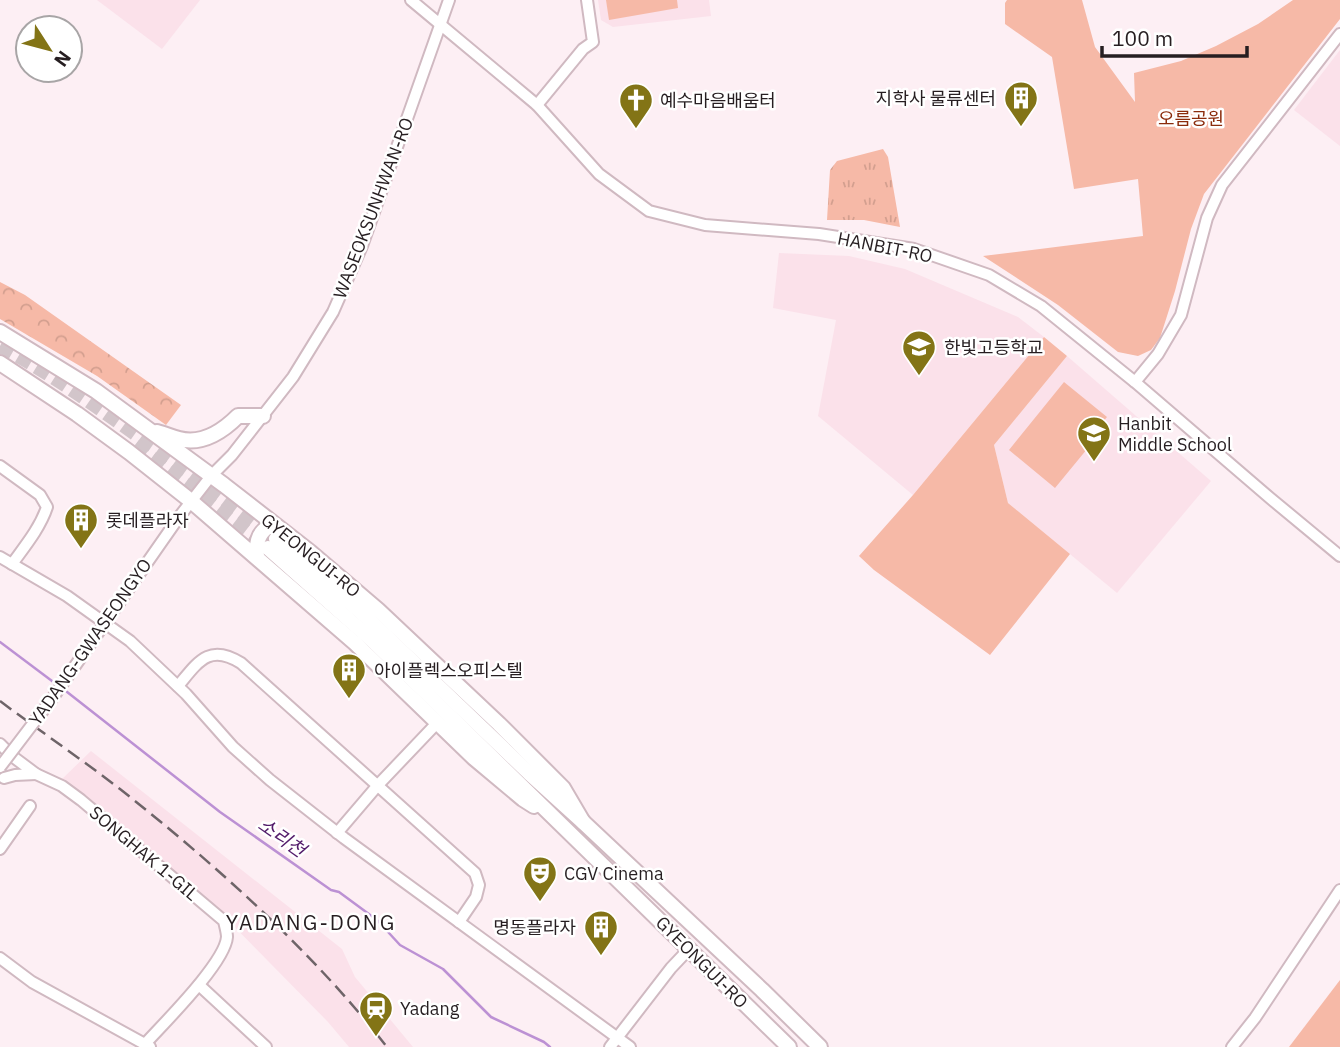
<svg xmlns="http://www.w3.org/2000/svg" width="1340" height="1047" font-family="'IBM Plex Sans','Noto Sans KR',sans-serif">
<style>
.built{fill:#fbe1ea}
.grass{fill:url(#grass-tufts)}
.forest{fill:url(#forest-crowns)}
.green{fill:#f6b9a7}
.lines{fill:none;stroke-linecap:round;stroke-linejoin:round}
.stream{stroke:#bc91d4;stroke-width:2.5}
.major-tunnel{stroke:#d2c5ca;stroke-width:14;stroke-dasharray:14 7;stroke-linecap:butt}
.minor-casing{stroke:#d0b9c1;stroke-width:14}
.major-casing{stroke:#d0b9c1;stroke-width:18}
.minor{stroke:#fff;stroke-width:10}
.major{stroke:#fff;stroke-width:14}
.rail{stroke:#6e6468;stroke-width:2.5;stroke-dasharray:14 7;stroke-linecap:butt}
.minor-bridge-casing{stroke:#d0b9c1;stroke-width:14;stroke-linecap:butt}
.minor-bridge{stroke:#fff;stroke-width:10}
.labels{text-anchor:middle;dominant-baseline:central;stroke-width:5;stroke-linejoin:round;paint-order:stroke}
.poi-label{font-size:18px;fill:#261e21;stroke:#fff;text-anchor:start}
.park-label{font-size:18px;fill:#8b2c0c;stroke:#fff}
.street-label{font-size:18px;fill:#261e21;stroke:#fff}
.water-label{font-size:19px;font-style:italic;fill:#521b6a;stroke:#fff}
.quarter-label{font-size:21px;letter-spacing:2px;fill:#261e21;stroke:#fff}
</style>
<defs>
<pattern id="grass-tufts" width="24" height="20" patternUnits="userSpaceOnUse" patternTransform="scale(1.75)"><rect width="24" height="20" fill="#f6b9a7"/><path d="M3 7l-1-3M5 7V3M7 7l1-3M15 17l-1-3M17 17v-4M19 17l1-3" fill="none" stroke="#d39f8f"/></pattern>
<pattern id="forest-crowns" width="20" height="18" patternUnits="userSpaceOnUse" patternTransform="scale(1.75)"><rect width="20" height="18" fill="#f6b9a7"/><path d="M2 6a3 3 0 1 1 6 0M12 15a3 3 0 1 1 6 0" fill="none" stroke="#d39f8f"/></pattern>
</defs>
<rect width="100%" height="100%" fill="#fdeff4"/>
<g class="built">
<path d="M 97,0 L 200,0 L 162,49 Z"/>
<path d="M 598,0 L 709,0 L 711,16 L 613,27 L 601,20 Z"/>
<path d="M 1340,50 L 1340,146 L 1294,110 Z"/>
<path d="M 779,253 L 849,256 L 905,269 L 1018,317 L 1044,337 L 913,495 L 818,416 L 836,320 L 773,308 Z"/>
<path d="M 1067,356 L 1211,481 L 1117,593 L 1008,503 L 994,445 Z"/>
<path d="M 91,751 L 342,949 L 355,977 L 413,1047 L 349,1047 L 328,1022 L 206,898 L 62,779 Z"/>
</g>
<path class="grass" d="M 883,149 L 888,157 L 900,227 L 864,220 L 827,220 L 830,170 L 837,161 Z"/>
<path class="forest" d="M 0,282 L 25,295 L 181,405 L 166,425 L 97,376 L 0,319 Z"/>
<g class="green">
<path d="M 606,0 L 677,0 L 678,8 L 609,20 Z"/>
<path d="M 1007,0 L 1082,0 L 1095,47 L 1135,102 L 1134,73 L 1181,61 L 1216,46 L 1258,24 L 1293,0 L 1340,0 L 1340,19 L 1204,194 L 1191,229 L 1175,291 L 1160,338 L 1151,350 L 1138,356 L 1118,352 L 1058,305 L 983,256 L 1143,236 L 1138,179 L 1074,189 L 1052,57 L 1005,24 L 1005,3 Z"/>
<path d="M 1044,337 L 1067,356 L 994,445 L 1008,503 L 1070,554 L 990,655 L 874,570 L 859,556 L 913,495 Z"/>
<path d="M 1064,382 L 1107,417 L 1102,423 L 1106,426 L 1055,488 L 1009,450 Z"/>
<path d="M 1340,980 L 1340,1047 L 1289,1047 Z"/>
</g>
<g class="lines">
<g class="stream">
<path d="M 0,642 L 56,684"/>
<path d="M 62,688 L 220,812 L 331,890 L 339,892 L 377,920 L 400,945 L 443,969 L 491,1017 L 544,1042 L 550,1047"/>
</g>
<g class="major-tunnel">
<path d="M 0,346 C 41,368 79,394 117,421 C 171,459 223,498 276,539"/>
<path d="M 135,445 L 265,546"/>
</g>
<g class="minor-casing">
<g id="minor">
<path d="M 411,0 L 537,105 L 599,174 L 649,211 L 705,225 L 819,234 L 914,249 L 989,275 L 1041,306 L 1135,382 L 1270,498 L 1340,556"/>
<path d="M 537,105 L 583,49 L 593,42 L 587,0"/>
<path d="M 1135,382 L 1158,354 L 1181,315 L 1207,218 L 1222,185 L 1340,34"/>
<path d="M 0,466 L 40,495 L 47,507 C 40,528 25,546 12,564"/>
<path d="M 179,517 L 211,476 L 232,455 L 293,377 L 333,312 L 362,246 L 449,0"/>
<path d="M 0,557 L 67,596 L 130,641 L 186,694 L 233,747 L 270,780 L 344,838 L 630,1047"/>
<path d="M 178,686 C 198,662 209,643 241,663 L 475,873 L 479,885 L 476,897 L 459,922"/>
<path d="M 0,744 L 12,756 L 36,774 L 15,775 L 4,778"/>
<path d="M 36,774 L 62,786 L 81,800 L 224,921 C 225,926 227,932 227,937 C 225,963 163,1024 145,1044"/>
<path d="M 337,833 L 378,785 L 438,722"/>
<path d="M 0,849 L 30,806"/>
<path d="M 0,958 L 32,982 L 150,1047"/>
<path d="M 199,985 L 266,1047"/>
<path d="M 610,1047 L 671,968 L 689,949"/>
<path d="M 1232,1047 L 1255,1018 L 1340,890"/>
</g>
</g>
<g class="major-casing">
<g id="major">
<path d="M 0,332 L 96,391 L 224,485 L 310,552 L 378,610 L 499,724 L 563,788 L 583,822"/>
<path d="M 0,363 L 77,414 L 129,452 L 191,501 L 355,643 L 474,758 L 523,799 L 534,806"/>
<path d="M 157,432 C 165,434 171,437 179,439 C 202,445 222,432 238,416 L 263,416"/>
<path d="M 276,539 L 363,614 L 529,773 L 583,822 L 762,990 L 820,1047"/>
<path d="M 268,548 L 373,641 L 789,1047"/>
<path d="M 257,557 C 256,545 257,534 268,527 L 277,527"/>
</g>
</g>
<use href="#minor" class="minor"/>
<use href="#major" class="major"/>
<path class="rail" d="M 0,701 C 40,731 81,759 120,789 C 216,865 311,950 387,1047"/>
<g class="minor-bridge-casing">
<path id="minor-bridge" d="M 0,767 L 54,696 L 179,517"/>
</g>
<use href="#minor-bridge" class="minor-bridge"/>
</g>
<defs>
<g id="building-pin" transform="scale(1.75)"><path d="M0 17L-7.5 6A9.5 9.5 0 1 1 7.5 6Z" fill="#837416" stroke="#fff"/><path d="M-4-6H4V6H1V3H-1V6H-4ZM-2.5-4.3h1.7v1.8h-1.7ZM.8-4.3h1.7v1.8H.8ZM-2.5-1h1.7V.8h-1.7ZM.8-1h1.7V.8H.8Z" fill="#fff"/></g>
<g id="church-pin" transform="scale(1.75)"><path d="M0 17L-7.5 6A9.5 9.5 0 1 1 7.5 6Z" fill="#837416" stroke="#fff"/><path d="M-1.2-6h2.4v3.5h3.3v2.4h-3.3V6h-2.4V-.1h-3.3v-2.4h3.3Z" fill="#fff"/></g>
<g id="school-pin" transform="scale(1.75)"><path d="M0 17L-7.5 6A9.5 9.5 0 1 1 7.5 6Z" fill="#837416" stroke="#fff"/><path d="M0-5L7-2L0 1L-7-2ZM-4 1L0 2.5L4 1V4Q0 6-4 4Z" fill="#fff"/></g>
<g id="theatre-pin" transform="scale(1.75)"><path d="M0 17L-7.5 6A9.5 9.5 0 1 1 7.5 6Z" fill="#837416" stroke="#fff"/><path d="M-5-5.5Q0-4 5-5.5V0Q5 5 0 6Q-5 5-5 0ZM-3.3-2.5H-1v1.5H-3.3ZM1-2.5H3.3v1.5H1ZM-2.8 1Q0 5.5 2.8 1Z" fill="#fff"/></g>
<g id="station-pin" transform="scale(1.75)"><path d="M0 17L-7.5 6A9.5 9.5 0 1 1 7.5 6Z" fill="#837416" stroke="#fff"/><path d="M-3-6H3Q5-6 5-4V2Q5 4 3 4L4.5 6H3L1.5 4h-3L-3 6H-4.5L-3 4Q-5 4-5 2V-4Q-5-6-3-6ZM-3.5-4v3h7v-3ZM-3.5 1v1.5H-2V1ZM2 1v1.5H3.5V1Z" fill="#fff"/></g>
</defs>
<g fill-rule="evenodd">
<use href="#building-pin" x="1021" y="98"/>
<use href="#church-pin" x="636" y="100"/>
<use href="#school-pin" x="919" y="347"/>
<use href="#school-pin" x="1094" y="433"/>
<use href="#building-pin" x="81" y="520"/>
<use href="#building-pin" x="349" y="670"/>
<use href="#theatre-pin" x="540" y="873"/>
<use href="#building-pin" x="601" y="927"/>
<use href="#station-pin" x="376" y="1008"/>
</g>
<g class="labels">
<g class="poi-label">
<text x="996" y="98" text-anchor="end">지학사 물류센터</text>
<text x="660" y="100">예수마음배움터</text>
<text x="944" y="347">한빛고등학교</text>
<text x="1118" y="423">Hanbit<tspan x="1118" dy="21">Middle School</tspan></text>
<text x="106" y="520">롯데플라자</text>
<text x="374" y="670">아이플렉스오피스텔</text>
<text x="564" y="873">CGV Cinema</text>
<text x="576" y="927" text-anchor="end">명동플라자</text>
<text x="400" y="1008">Yadang</text>
</g>
<g class="park-label">
<text x="1191" y="118">오름공원</text>
</g>
<g class="street-label">
<text transform="translate(373 208) rotate(-69)">WASEOKSUNHWAN-RO</text>
<text transform="translate(885 247) rotate(11)">HANBIT-RO</text>
<text transform="translate(311 555) rotate(39)">GYEONGUI-RO</text>
<text transform="translate(90 642) rotate(-55)">YADANG-GWASEONGYO</text>
<text transform="translate(144 853) rotate(40)">SONGHAK 1-GIL</text>
<text transform="translate(702 962) rotate(45)">GYEONGUI-RO</text>
</g>
<g class="water-label">
<text transform="translate(282 837) rotate(35)">소리천</text>
</g>
<g class="quarter-label">
<text x="311" y="922">YADANG-DONG</text>
</g>
</g>
<g transform="translate(49 49) rotate(126)"><circle r="33" fill="#ffffff" stroke="#a8a5a6" stroke-width="2"/>
<path d="M0-5L12 26L0 18L-12 26Z" fill="#837416"/>
<text y="-10" font-size="19" font-weight="bold" text-anchor="middle" fill="#261e21">N</text>
</g>
<path d="M1102 46v10h145v-10" fill="none" stroke="#261e21" stroke-width="3.5"/>
<text x="1112" y="46" font-size="21" fill="#261e21" stroke="#ffffff" stroke-width="5" paint-order="stroke">100 m</text>
</svg>
